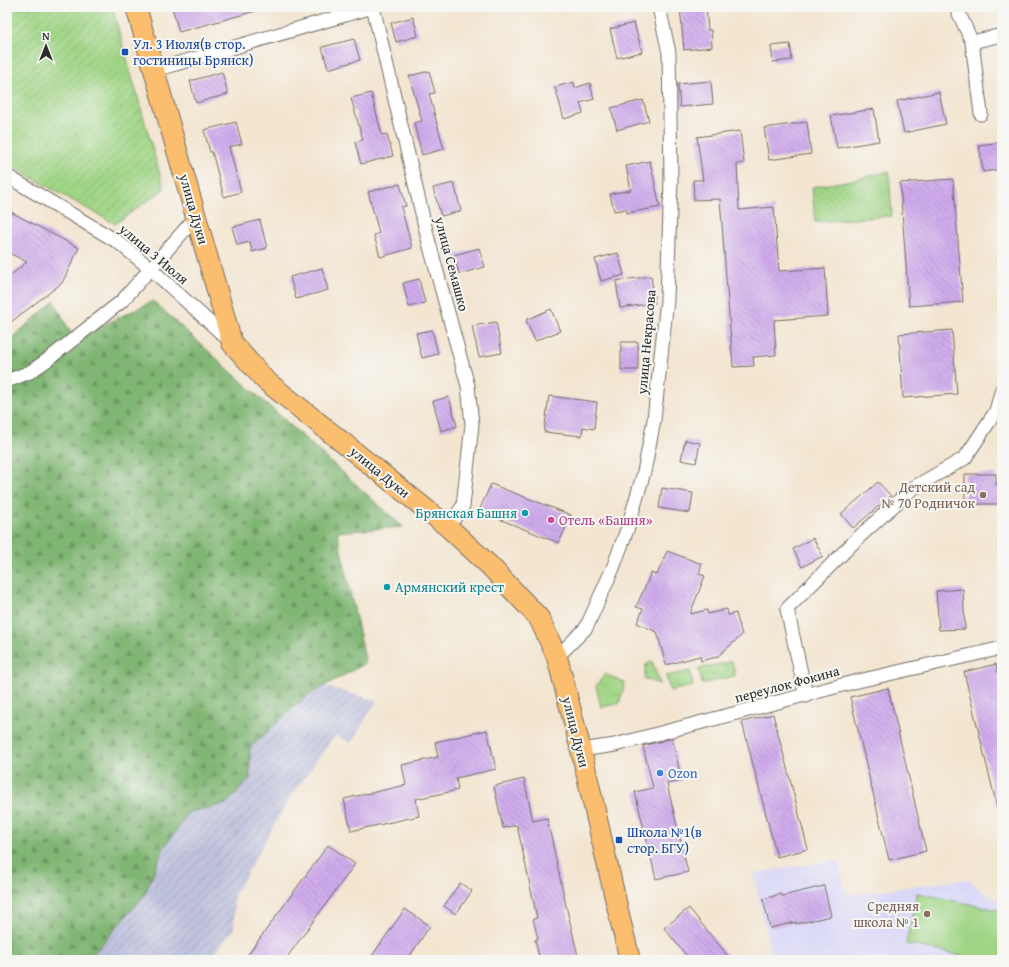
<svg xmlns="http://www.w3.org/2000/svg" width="1009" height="967" font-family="'Gentium Book Plus',serif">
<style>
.built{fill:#d9d7f8}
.industrial{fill:url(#industrial-furrows)}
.grass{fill:url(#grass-tufts);stroke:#668058}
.forest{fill:url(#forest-firs);stroke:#56704f}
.park{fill:url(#park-dots);stroke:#668058}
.garden{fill:url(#garden-furrows);stroke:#668058}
.pitch{fill:#a0d586;stroke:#668058}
.building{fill:url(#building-back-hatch)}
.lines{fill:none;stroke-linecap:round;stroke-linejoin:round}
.street-casing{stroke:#716c65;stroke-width:15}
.primary-casing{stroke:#716c65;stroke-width:22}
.street{stroke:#fff;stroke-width:13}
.primary{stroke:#fbbe6e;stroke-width:20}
.transit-dot{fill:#1a4fb4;stroke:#f6f6f2;stroke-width:1.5}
.education-dot{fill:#8d6e63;stroke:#f6f6f2;stroke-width:1.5}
.culture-dot{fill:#0f9aa8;stroke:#f6f6f2;stroke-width:1.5}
.hotel-dot{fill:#d1479c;stroke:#f6f6f2;stroke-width:1.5}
.shop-dot{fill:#3f7fe0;stroke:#f6f6f2;stroke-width:1.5}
.labels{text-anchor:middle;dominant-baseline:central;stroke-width:4;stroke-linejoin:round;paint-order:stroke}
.transit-label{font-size:14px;fill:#164399;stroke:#f6f6f2;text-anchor:start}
.street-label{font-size:14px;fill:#2b2b2b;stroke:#f6f6f2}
.education-label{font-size:14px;fill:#785e54;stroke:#f6f6f2;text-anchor:end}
.culture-label{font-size:14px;fill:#0d838f;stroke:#f6f6f2;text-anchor:end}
.hotel-label{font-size:14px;fill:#b23c85;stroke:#f6f6f2;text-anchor:start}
.shop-label{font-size:14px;fill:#366cbe;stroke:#f6f6f2;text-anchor:start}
</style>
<defs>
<pattern id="industrial-furrows" width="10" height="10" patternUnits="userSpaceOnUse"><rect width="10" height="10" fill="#c0c2dd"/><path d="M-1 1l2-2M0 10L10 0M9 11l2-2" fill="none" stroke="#a5a7be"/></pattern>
<pattern id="grass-tufts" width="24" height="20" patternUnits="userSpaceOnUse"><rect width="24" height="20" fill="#a0d586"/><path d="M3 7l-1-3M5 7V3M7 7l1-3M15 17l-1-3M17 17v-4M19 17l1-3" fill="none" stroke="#8ab774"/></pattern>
<pattern id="forest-firs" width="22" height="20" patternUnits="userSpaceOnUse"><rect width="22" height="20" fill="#80b673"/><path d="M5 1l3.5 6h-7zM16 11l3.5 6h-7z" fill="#69945f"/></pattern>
<pattern id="park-dots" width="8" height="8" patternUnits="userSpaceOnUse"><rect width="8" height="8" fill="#a0d586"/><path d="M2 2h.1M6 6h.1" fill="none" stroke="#8ab774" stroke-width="1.8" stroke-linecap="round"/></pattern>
<pattern id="garden-furrows" width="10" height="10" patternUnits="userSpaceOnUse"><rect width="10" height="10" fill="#a0d586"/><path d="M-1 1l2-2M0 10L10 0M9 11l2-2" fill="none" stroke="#8ab774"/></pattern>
<pattern id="building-back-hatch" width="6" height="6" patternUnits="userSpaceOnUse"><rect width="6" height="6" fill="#d0aced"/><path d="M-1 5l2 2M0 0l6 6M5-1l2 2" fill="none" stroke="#a98cc0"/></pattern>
</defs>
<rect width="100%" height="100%" fill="#f6f6f2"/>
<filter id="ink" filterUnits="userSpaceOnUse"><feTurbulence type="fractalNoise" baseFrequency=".025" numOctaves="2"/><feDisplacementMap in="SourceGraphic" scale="8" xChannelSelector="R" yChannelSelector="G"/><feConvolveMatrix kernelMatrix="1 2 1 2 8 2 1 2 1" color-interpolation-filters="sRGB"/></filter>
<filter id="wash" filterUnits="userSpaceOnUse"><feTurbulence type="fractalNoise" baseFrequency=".012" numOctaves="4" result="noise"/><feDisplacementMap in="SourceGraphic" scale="16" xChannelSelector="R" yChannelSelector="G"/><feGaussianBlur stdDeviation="0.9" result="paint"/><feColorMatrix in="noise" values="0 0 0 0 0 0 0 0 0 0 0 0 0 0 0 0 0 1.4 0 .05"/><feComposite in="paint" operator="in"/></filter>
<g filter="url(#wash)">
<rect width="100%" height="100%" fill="#f3e5d0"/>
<path class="built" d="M 838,860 L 847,895 L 968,879 L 986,894 L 1002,901 L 1002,960 L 772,960 L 753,873 Z"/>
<path class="industrial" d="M 324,686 L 377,701 L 351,743 L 335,735 L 289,799 L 234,896 L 234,929 L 209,960 L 88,960 L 144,896 L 163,849 L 189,812 L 226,804 L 250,778 L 250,747 L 308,695 Z"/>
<g class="grass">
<path d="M 652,661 L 660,684 L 644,679 L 646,665 Z"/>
<path d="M 732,661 L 735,676 L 702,684 L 699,669 Z"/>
<path d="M 690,671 L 693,686 L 670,691 L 666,676 Z"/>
<path d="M 605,674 L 625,683 L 619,704 L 601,707 L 596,686 Z"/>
</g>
<path class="forest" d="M 54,301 L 74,339 L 153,301 L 403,527 L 337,532 L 366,663 L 308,695 L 250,747 L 250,778 L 226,804 L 189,812 L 163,849 L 144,896 L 88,960 L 7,960 L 7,342 Z"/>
<path class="park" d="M 889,171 L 892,216 L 815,222 L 812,187 L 858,179 Z"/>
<path class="garden" d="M 7,7 L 112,7 L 164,189 L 115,224 L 7,164 Z"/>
<path class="pitch" d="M 917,893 L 1002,911 L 1002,960 L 982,960 L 906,944 Z"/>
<g id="blocks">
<g class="building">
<path d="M 172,7 L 256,7 L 256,11 L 179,32 Z"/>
<path d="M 680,7 L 706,7 L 708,30 L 711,30 L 712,47 L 684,50 Z"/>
<path d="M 413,17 L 418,36 L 396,42 L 391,23 Z"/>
<path d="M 634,23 L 642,52 L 617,58 L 610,29 Z"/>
<path d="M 354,39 L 360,60 L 328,69 L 322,47 Z"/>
<path d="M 790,44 L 792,60 L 773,62 L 771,46 Z"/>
<path d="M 429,71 L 435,93 L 429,94 L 444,149 L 422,155 L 414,123 L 422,121 L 409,76 Z"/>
<path d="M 222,72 L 228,94 L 196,103 L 190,81 Z"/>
<path d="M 711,81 L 713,104 L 680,107 L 678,84 Z"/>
<path d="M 574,82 L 575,88 L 590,83 L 594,99 L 580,103 L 583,113 L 564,119 L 555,87 Z"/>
<path d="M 939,92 L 946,124 L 904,133 L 897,101 Z"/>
<path d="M 371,93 L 382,135 L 387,134 L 393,156 L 361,164 L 355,142 L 363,140 L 351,98 Z"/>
<path d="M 643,100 L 649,121 L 617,130 L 611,108 Z"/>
<path d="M 874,109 L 879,141 L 837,148 L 831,116 Z"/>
<path d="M 236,122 L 242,144 L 229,147 L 241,192 L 224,197 L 212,152 L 210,152 L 204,130 Z"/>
<path d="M 807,122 L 811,154 L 769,160 L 764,128 Z"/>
<path d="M 740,131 L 744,163 L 737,164 L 739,210 L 774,207 L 779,271 L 825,268 L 828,316 L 774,320 L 776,355 L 753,357 L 754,366 L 733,367 L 720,199 L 694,200 L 693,180 L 703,180 L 697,137 Z"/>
<path d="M 1002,142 L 1002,169 L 983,172 L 979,145 Z"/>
<path d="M 650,161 L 660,207 L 627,213 L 627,209 L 614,211 L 610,194 L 631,190 L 626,166 Z"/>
<path d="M 953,179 L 963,302 L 909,306 L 900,183 Z"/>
<path d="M 454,183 L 461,211 L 441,216 L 433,188 Z"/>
<path d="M 400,184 L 406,206 L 401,207 L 412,248 L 380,257 L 374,235 L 379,233 L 368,192 Z"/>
<path d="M 7,210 L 79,248 L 62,283 L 7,325 L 7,278 L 27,262 L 7,252 Z"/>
<path d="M 260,220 L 267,248 L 252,252 L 250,242 L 237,245 L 232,227 Z"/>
<path d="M 479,248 L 485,267 L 459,274 L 454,255 Z"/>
<path d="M 618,253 L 624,275 L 601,281 L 595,259 Z"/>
<path d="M 322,268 L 328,290 L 296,299 L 290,277 Z"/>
<path d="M 651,276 L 655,303 L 620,308 L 616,281 Z"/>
<path d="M 419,279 L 425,303 L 409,307 L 403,283 Z"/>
<path d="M 551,309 L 560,331 L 535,341 L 526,320 Z"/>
<path d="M 496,322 L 502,353 L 479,357 L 472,326 Z"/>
<path d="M 432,330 L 438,354 L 422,358 L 416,333 Z"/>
<path d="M 952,330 L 957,394 L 903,398 L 899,334 Z"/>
<rect x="621" y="342" width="17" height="28"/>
<path d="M 549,396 L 597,402 L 594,429 L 583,427 L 582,436 L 544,432 Z"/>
<path d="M 449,397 L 457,426 L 441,431 L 433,401 Z"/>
<path d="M 685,440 L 700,443 L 696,463 L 681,460 Z"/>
<path d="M 965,474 L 996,474 L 996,485 L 1002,485 L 1002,504 L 965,504 Z"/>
<path d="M 878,482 L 891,496 L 853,528 L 841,514 Z"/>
<path d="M 491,484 L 571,515 L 559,543 L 479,511 Z"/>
<path d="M 662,488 L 693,493 L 690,513 L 659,508 Z"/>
<path d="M 813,538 L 823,556 L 802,567 L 793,549 Z"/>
<path d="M 667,551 L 702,564 L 699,574 L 705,576 L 690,614 L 707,610 L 708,614 L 727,609 L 728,615 L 736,613 L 742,635 L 717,657 L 701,661 L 700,656 L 666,665 L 657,632 L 637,623 L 643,609 L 636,607 L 651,573 L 657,575 Z"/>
<path d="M 963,589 L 965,629 L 939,630 L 936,591 Z"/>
<path d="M 996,664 L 1002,688 L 1002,806 L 997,807 L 964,672 Z"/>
<path d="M 888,688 L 926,851 L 889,860 L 850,697 Z"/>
<path d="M 773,714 L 808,849 L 777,857 L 742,722 Z"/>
<path d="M 487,730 L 496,769 L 456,778 L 458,790 L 416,799 L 419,816 L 351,831 L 344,799 L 406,785 L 402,765 L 438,757 L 435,742 Z"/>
<path d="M 672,738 L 682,781 L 667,784 L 688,872 L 656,879 L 635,792 L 653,788 L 643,746 Z"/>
<path d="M 524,779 L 533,821 L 547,818 L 567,910 L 579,960 L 540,960 L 535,940 L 538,939 L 533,919 L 537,918 L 517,825 L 503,828 L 494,786 Z"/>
<path d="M 328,845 L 355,864 L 285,960 L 244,960 Z"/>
<path d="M 460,883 L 472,891 L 456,914 L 444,906 Z"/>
<path d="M 824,886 L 831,916 L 796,924 L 796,922 L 770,928 L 763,899 L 781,894 L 782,896 Z"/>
<path d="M 689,908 L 731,960 L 690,960 L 664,928 Z"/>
<path d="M 405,909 L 430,926 L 407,960 L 369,960 Z"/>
</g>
</g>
</g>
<g filter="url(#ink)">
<use href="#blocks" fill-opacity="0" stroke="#716c65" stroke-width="1"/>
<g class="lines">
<g class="street-casing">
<g id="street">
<path d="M 373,7 L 429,243 L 468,386 L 472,424 L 463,506 L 448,527"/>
<path d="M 956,7 L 972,42 L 981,114"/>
<path d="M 972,42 L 1002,35"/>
<path d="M 155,70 L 373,7"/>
<path d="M 7,176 L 118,242 L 151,269 L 231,342"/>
<path d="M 7,381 L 30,372 L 46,361 L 122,301 L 196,217"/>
<path d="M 557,657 L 586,628 L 613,568 L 628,527 L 644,472 L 654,420 L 667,300 L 671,179 L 669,53 L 659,7"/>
<path d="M 806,696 L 787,609 L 860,536 L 913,488 L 965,458 L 996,411 L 1002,389"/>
<path d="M 581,750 L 615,745 L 854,682 L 1002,648"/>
</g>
</g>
<g class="primary-casing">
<path id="primary" d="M 136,7 L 232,343 L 265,380 L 448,527 L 491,567 L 539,618 L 557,657 L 581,750 L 620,919 L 630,960"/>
</g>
<use href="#street" class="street"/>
<use href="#primary" class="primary"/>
</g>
</g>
<g class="transit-dot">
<rect x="121" y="48" width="8" height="8" rx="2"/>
<rect x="615" y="836" width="8" height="8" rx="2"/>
</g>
<g class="education-dot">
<circle cx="983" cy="495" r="4"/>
<circle cx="927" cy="914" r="4"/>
</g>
<g class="culture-dot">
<circle cx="525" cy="513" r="4"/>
<circle cx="387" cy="587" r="4"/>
</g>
<circle class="hotel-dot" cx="551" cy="520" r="4"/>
<circle class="shop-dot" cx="660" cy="773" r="4"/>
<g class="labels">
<g class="transit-label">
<text x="133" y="44">Ул. 3 Июля(в стор.<tspan x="133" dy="16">гостиницы Брянск)</tspan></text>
<text x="627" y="832">Школа №1(в<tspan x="627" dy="16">стор. БГУ)</tspan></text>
</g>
<g class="street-label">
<text transform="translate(194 209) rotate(74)">улица Дуки</text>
<text transform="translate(154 254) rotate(40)">улица 3 Июля</text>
<text transform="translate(452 264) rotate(75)">улица Семашко</text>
<text transform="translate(646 342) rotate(-85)">улица Некрасова</text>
<text transform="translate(380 472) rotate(39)">улица Дуки</text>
<text transform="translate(787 684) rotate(-15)">переулок Фокина</text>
<text transform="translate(576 732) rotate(76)">улица Дуки</text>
</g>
<g class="education-label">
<text x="975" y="487">Детский сад<tspan x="975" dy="16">№ 70 Родничок</tspan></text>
<text x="919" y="906">Средняя<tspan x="919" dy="16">школа № 1</tspan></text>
</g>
<g class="culture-label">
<text x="517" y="513">Брянская Башня</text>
<text x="395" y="587" text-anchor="start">Армянский крест</text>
</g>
<g class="hotel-label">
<text x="559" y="520">Отель «Башня»</text>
</g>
<g class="shop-label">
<text x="668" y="773">Ozon</text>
</g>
</g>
<rect width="1009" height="967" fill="none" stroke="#f6f6f2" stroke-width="24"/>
<g transform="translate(46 46)" stroke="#f6f6f2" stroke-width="3" paint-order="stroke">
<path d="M0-3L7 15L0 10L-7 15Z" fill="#2b2b2b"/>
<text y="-6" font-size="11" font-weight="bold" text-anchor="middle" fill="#2b2b2b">N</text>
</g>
</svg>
